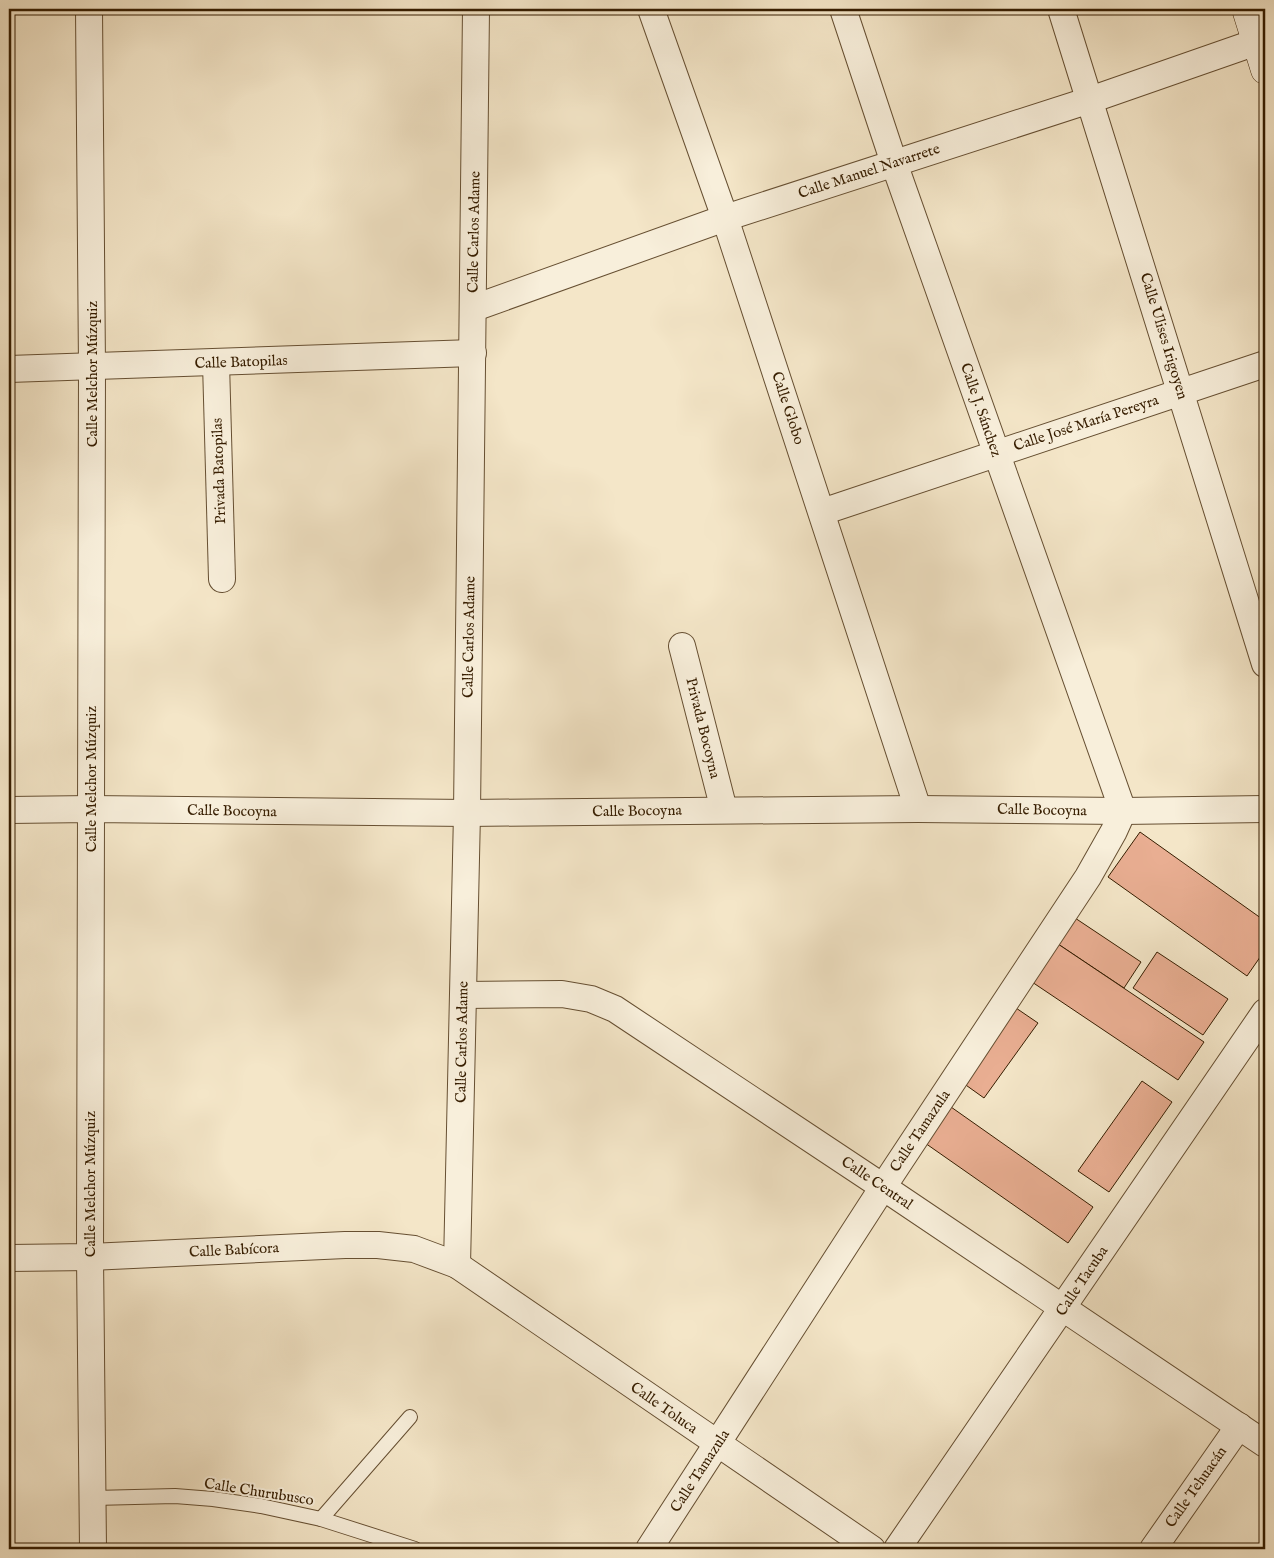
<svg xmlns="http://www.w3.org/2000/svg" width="1274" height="1558" font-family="'IM FELL English',serif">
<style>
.building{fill:#e9ae92;stroke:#361d00}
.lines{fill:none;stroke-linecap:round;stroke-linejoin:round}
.lane-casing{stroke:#664f32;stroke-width:16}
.street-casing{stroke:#664f32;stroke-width:28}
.secondary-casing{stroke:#361d00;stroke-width:29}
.lane{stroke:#f8efdb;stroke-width:14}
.street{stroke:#f8efdb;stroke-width:26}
.secondary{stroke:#f8efdb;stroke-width:28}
.labels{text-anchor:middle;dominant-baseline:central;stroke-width:4;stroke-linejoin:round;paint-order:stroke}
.street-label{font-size:15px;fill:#361d00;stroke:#f8efdb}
</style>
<rect width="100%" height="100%" fill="#f4e6c8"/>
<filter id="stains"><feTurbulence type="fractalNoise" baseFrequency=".004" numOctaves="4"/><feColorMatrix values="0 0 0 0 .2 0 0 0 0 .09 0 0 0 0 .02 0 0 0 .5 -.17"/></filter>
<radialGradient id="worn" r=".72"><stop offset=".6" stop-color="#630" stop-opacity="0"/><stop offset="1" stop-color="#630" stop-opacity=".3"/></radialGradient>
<g class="building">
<path d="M 1140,832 L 1265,921 L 1265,950 L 1247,976 L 1108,877 Z"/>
<path d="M 1075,918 L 1141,962 L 1124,988 L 1058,944 Z"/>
<path d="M 1058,944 L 1204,1042 L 1178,1080 L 1032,982 Z"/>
<path d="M 1157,952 L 1228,999 L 1203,1035 L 1133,988 Z"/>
<path d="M 1016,1008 L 1038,1023 L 984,1098 L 963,1083 Z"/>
<path d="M 1142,1081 L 1172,1102 L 1109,1192 L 1078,1171 Z"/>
<path d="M 951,1107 L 1093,1207 L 1068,1243 L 925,1143 Z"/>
</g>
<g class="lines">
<g class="lane-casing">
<g id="lane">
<path d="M 94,1498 L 175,1496 L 213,1499 L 261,1506 L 321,1519 L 415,1549"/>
<path d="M 321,1519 L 410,1417"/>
</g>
</g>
<g class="street-casing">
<g id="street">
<path d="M 89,9 L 92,367 L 90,1257 L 93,1549"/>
<path d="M 651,9 L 725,218 L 918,809"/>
<path d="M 1061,9 L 1265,664"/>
<path d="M 474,308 L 725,218 L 1090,100 L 1265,39"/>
<path d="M 216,363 L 222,579"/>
<path d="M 9,369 L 473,353"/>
<path d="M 822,512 L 1265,364"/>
<path d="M 682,646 L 724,810"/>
<path d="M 9,810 L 91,809 L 467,813 L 918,809 L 1123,811 L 1265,809"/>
<path d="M 464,995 L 562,994 L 591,999 L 615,1009 L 883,1187 L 1265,1444"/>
<path d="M 9,1258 L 90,1257 L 345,1245 L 378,1245 L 414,1249 L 457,1265 L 872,1549"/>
<path d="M 457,1265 L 467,813 L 476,9"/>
<path d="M 649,1549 L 883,1187 L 1088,877 L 1114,831 L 1123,811 L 894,163 L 843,9"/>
<path d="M 897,1549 L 1265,1012"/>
<path d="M 1153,1549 L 1239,1426"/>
</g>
</g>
<g class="secondary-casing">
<path id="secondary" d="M 1246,9 L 1265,70"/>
</g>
<use href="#lane" class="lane"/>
<use href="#street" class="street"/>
<use href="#secondary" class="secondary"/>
</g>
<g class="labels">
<g class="street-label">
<text transform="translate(869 171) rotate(-18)">Calle Manuel Navarrete</text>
<text transform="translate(474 232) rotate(-89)">Calle Carlos Adame</text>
<text transform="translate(1164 336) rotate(73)">Calle Ulises Irigoyen</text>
<text transform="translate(241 362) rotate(-2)">Calle Batopilas</text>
<text transform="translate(92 374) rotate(-90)">Calle Melchor Múzquiz</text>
<text transform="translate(788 408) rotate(72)">Calle Globo</text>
<text transform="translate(981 410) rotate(71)">Calle J. Sánchez</text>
<text transform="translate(1086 423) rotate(-18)">Calle José María Pereyra</text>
<text transform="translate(219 471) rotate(-92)">Privada Batopilas</text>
<text transform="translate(469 637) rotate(-89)">Calle Carlos Adame</text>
<text transform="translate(703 728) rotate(76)">Privada Bocoyna</text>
<text transform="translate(91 779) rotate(-90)">Calle Melchor Múzquiz</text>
<text transform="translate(1042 810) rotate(1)">Calle Bocoyna</text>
<text transform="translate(232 811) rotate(1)">Calle Bocoyna</text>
<text transform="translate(637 811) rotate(-1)">Calle Bocoyna</text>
<text transform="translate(462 1042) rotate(-89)">Calle Carlos Adame</text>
<text transform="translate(920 1131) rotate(-56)">Calle Tamazula</text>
<text transform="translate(877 1183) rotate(34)">Calle Central</text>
<text transform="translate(90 1184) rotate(-90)">Calle Melchor Múzquiz</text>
<text transform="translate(234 1250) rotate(-3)">Calle Babícora</text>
<text transform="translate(1082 1281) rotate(-56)">Calle Tacuba</text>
<text transform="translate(664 1408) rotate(35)">Calle Toluca</text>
<text transform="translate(700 1471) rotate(-57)">Calle Tamazula</text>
<text transform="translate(1196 1487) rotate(-55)">Calle Tehuacán</text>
<text transform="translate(259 1492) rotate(9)">Calle Churubusco</text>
</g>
</g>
<rect width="1274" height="1558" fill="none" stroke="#f4e6c8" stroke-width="30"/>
<rect x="10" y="10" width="1254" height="1538" fill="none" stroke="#361d00" stroke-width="2.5"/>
<rect x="15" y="15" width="1244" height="1528" fill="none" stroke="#361d00"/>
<rect width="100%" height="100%" filter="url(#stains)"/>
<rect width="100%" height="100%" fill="url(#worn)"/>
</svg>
